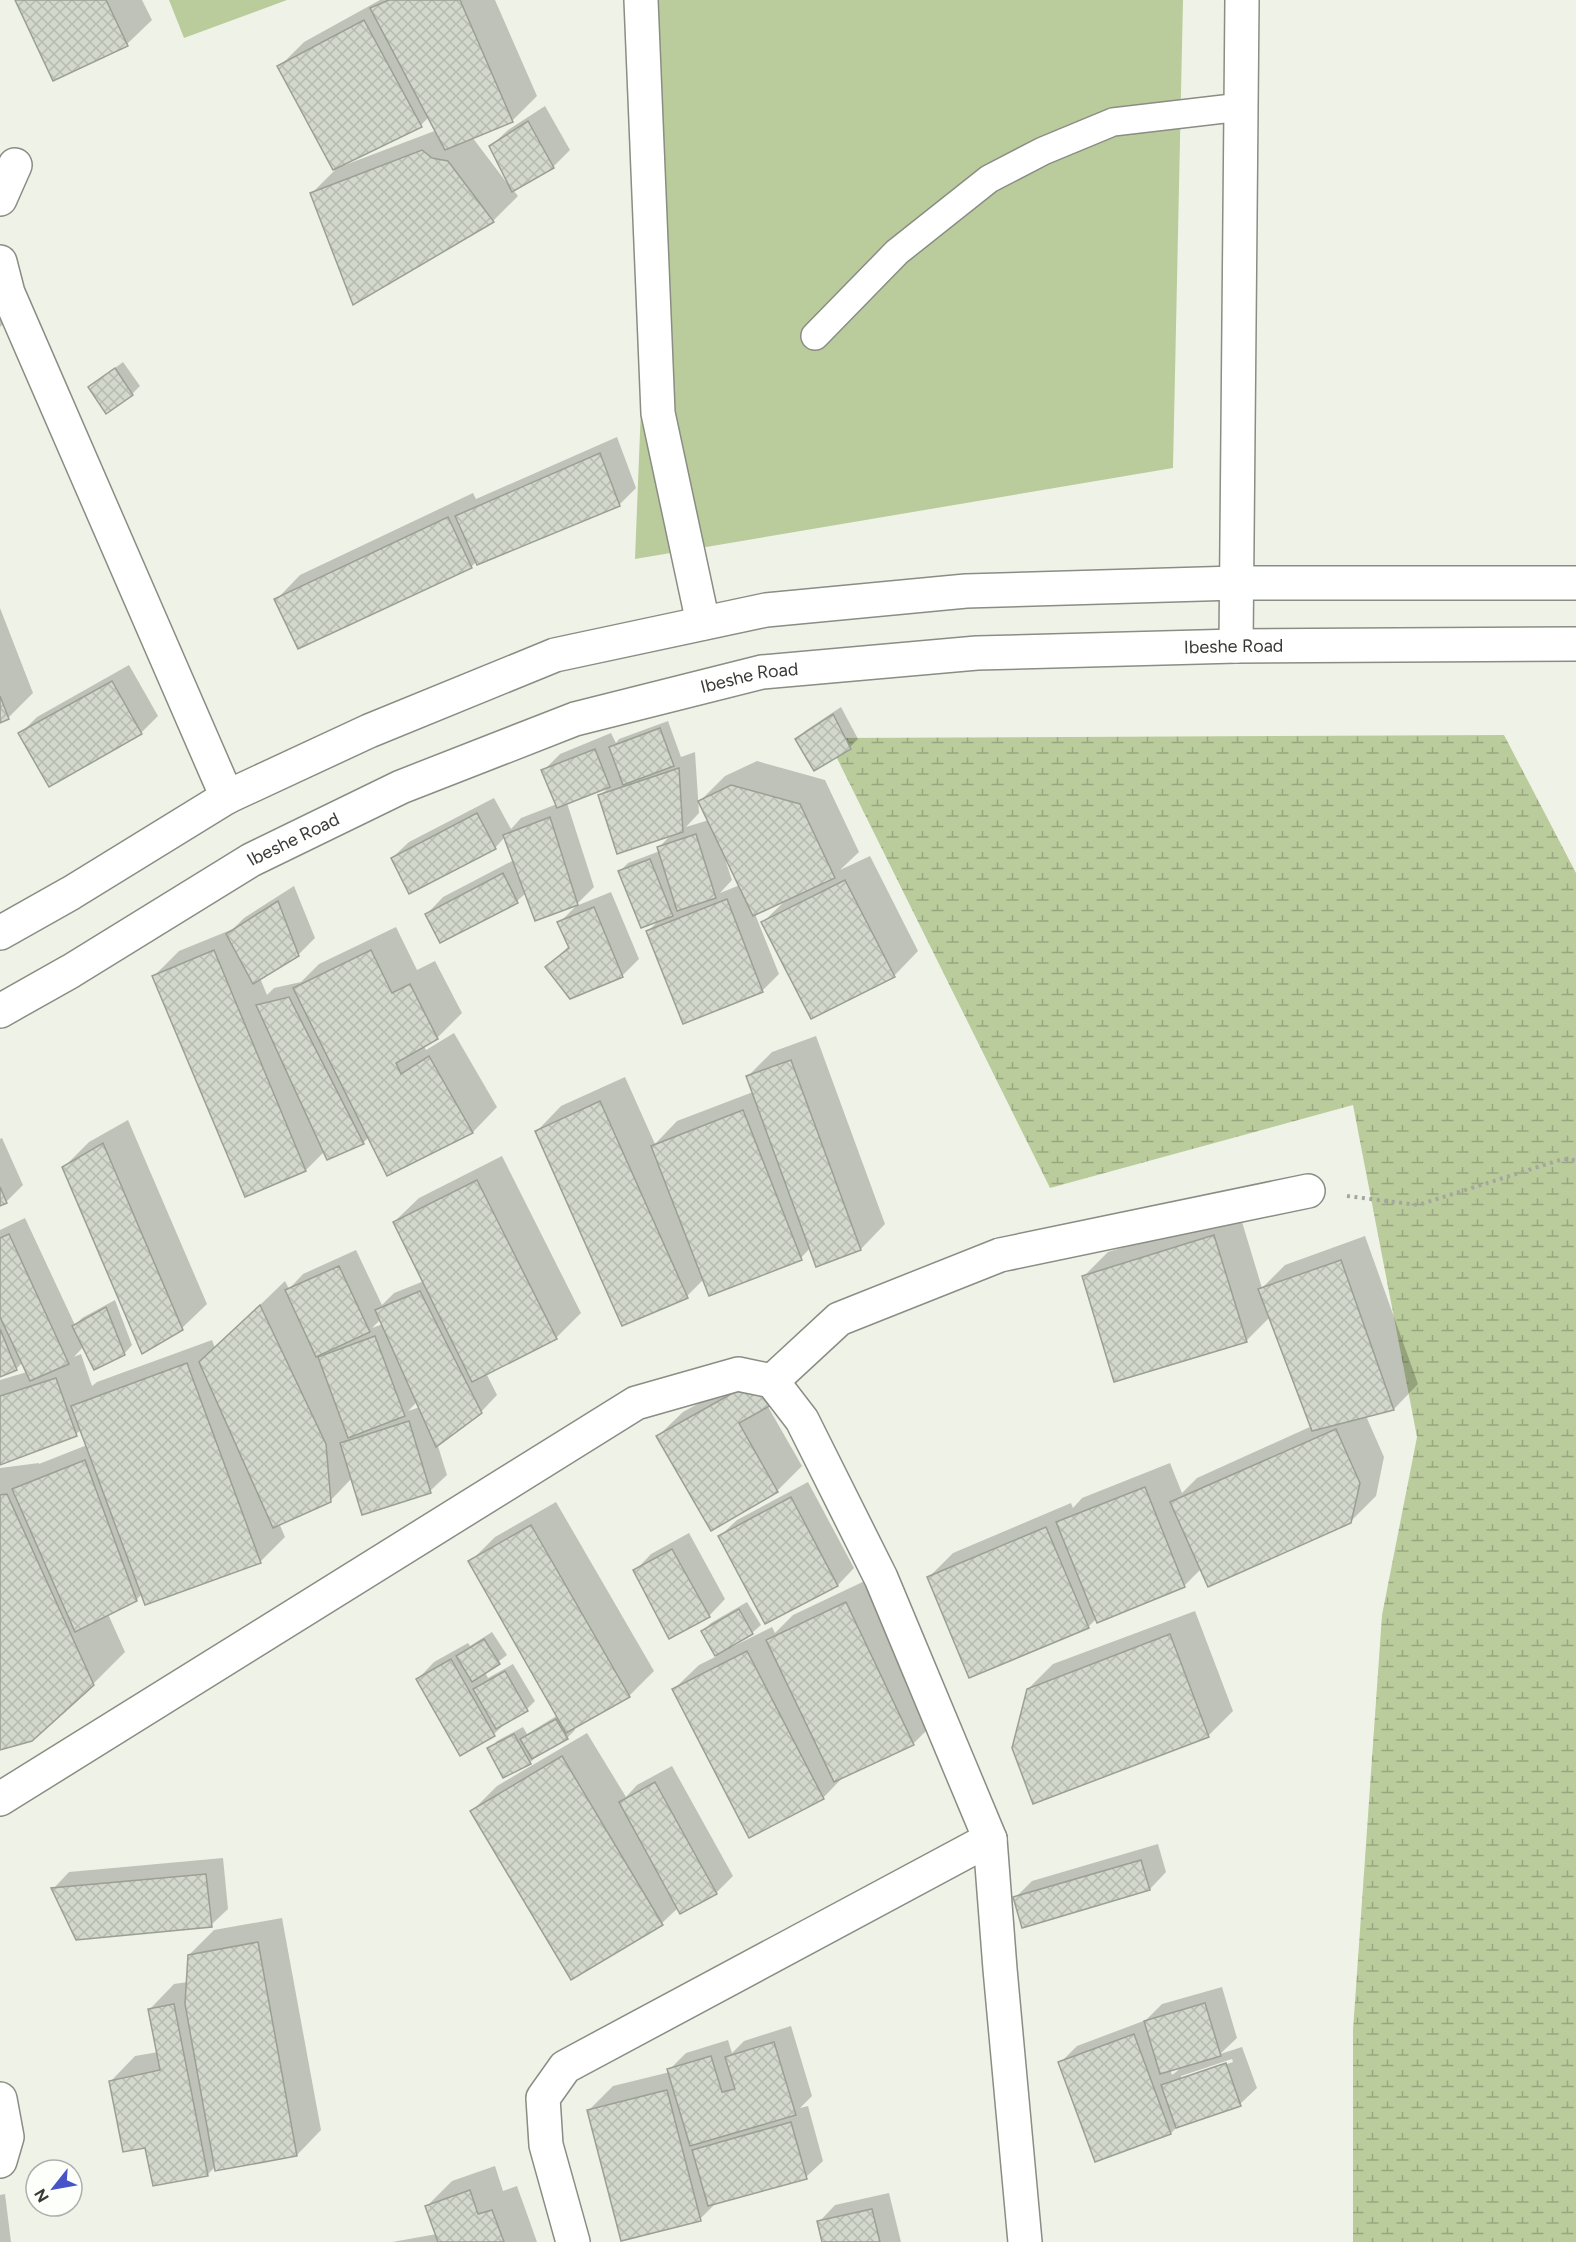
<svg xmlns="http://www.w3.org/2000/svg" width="1576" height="2242" font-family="Figtree,sans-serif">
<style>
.grass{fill:#bbcc9c}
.wetland{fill:url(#wetland-marsh)}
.shadow{fill:#0003;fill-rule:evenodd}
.building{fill:url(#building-cross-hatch);stroke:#9b9f94;stroke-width:1.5}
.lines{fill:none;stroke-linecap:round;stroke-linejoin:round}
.lane-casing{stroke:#898d83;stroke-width:30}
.street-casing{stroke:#898d83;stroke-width:36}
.secondary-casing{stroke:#898d83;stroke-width:36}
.path{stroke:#a4a79e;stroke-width:4;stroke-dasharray:3 4.5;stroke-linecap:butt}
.lane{stroke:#fff;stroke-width:27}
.street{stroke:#fff;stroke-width:33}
.secondary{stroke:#fff;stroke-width:33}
.labels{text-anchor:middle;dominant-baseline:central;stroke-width:6;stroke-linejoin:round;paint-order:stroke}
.street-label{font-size:18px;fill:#393a36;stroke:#fdfffa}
</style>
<defs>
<pattern id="wetland-marsh" width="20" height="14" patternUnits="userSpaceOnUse" patternTransform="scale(1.5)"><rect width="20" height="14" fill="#bbcc9c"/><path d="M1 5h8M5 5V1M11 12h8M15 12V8" fill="none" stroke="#99a780"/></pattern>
<pattern id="building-cross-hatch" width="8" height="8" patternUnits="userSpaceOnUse" patternTransform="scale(1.5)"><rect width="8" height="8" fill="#d3d8cc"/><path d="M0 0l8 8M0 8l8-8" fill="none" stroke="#b6bab0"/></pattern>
</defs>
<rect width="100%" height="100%" fill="#eff3e7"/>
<g class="grass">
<path d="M 169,0 L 287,0 L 184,38 Z"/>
<path d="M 657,0 L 1183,0 L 1173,468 L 635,559 Z"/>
</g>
<path class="wetland" d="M 1504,735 L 1576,873 L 1576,2242 L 1353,2242 L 1353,2030 L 1382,1615 L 1417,1437 L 1353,1105 L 1050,1188 L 827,738 Z"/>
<g class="shadow">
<path d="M 16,0 L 142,0 L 152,20 L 127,44 Z"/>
<path d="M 380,0 L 495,0 L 537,96 L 512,121 L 472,137 L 507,183 L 509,182 L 491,146 L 508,130 L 545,106 L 570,150 L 553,167 L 513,190 L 518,196 L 493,221 L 312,193 L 335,170 L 279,67 L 304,42 ZM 429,117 L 437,130 L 345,165 L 344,163 L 421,125 Z"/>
<path d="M 0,266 L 18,309 L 0,327 Z"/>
<path d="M 123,362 L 140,386 L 132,394 L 90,387 Z"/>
<path d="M 617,437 L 636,488 L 619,505 L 477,561 L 471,567 L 276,600 L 300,575 L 473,493 L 476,499 Z"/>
<path d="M 0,608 L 33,693 L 8,718 L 0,721 Z"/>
<path d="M 129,665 L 158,716 L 141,733 L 20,734 L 37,717 Z"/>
<path d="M 841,707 L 858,739 L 850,747 L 797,739 L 805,731 Z"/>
<path d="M 668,721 L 681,757 L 695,752 L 699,813 L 686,827 L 709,820 L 700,801 L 725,776 L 757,761 L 825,780 L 859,852 L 840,870 L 870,856 L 918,951 L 894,976 L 763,922 L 786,900 L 755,914 L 779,974 L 762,991 L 648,931 L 660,919 L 620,871 L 628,863 L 660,851 L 659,847 L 672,834 L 600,796 L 610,786 L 567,803 L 594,887 L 577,904 L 526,893 L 517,901 L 440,941 L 427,914 L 443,897 L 514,860 L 505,837 L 495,848 L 392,858 L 409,842 L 494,798 L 511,829 L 521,818 L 557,804 L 543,771 L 560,754 L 611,733 L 616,743 L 619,739 ZM 728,861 L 740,885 L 720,893 L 732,880 L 726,862 Z"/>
<path d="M 294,886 L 315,938 L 298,955 L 260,978 L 267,995 L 274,988 L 301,982 L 319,964 L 396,927 L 417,970 L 435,961 L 462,1013 L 437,1038 L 424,1046 L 426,1050 L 454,1033 L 497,1107 L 473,1132 L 388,1174 L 369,1137 L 363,1143 L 325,1151 L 306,1170 L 154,976 L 179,951 L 233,929 L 244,918 Z"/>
<path d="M 611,892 L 639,959 L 622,976 L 547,967 L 569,946 L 559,923 L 576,906 Z"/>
<path d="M 816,1036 L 885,1224 L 861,1249 L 810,1248 L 801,1258 L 704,1279 L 687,1296 L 623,1324 L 537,1131 L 561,1106 L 625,1077 L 655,1144 L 677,1121 L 753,1092 L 747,1077 L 772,1052 Z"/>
<path d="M 128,1120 L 207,1304 L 182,1328 L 64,1167 L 89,1142 Z"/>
<path d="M 2,1138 L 23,1185 L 6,1202 L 0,1204 L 0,1139 Z"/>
<path d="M 502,1156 L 581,1313 L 556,1338 L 486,1373 L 497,1395 L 481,1412 L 437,1443 L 447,1475 L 430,1491 L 352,1478 L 330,1501 L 279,1523 L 285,1537 L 260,1562 L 142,1594 L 136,1600 L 108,1614 L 125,1652 L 93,1684 L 0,1748 L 0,1468 L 39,1463 L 39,1464 L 87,1445 L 81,1430 L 76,1434 L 0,1463 L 0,1380 L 27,1372 L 23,1362 L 16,1369 L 0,1376 L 0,1230 L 25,1218 L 75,1325 L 82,1318 L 115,1300 L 132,1345 L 124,1354 L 84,1346 L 74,1357 L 81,1354 L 92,1386 L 97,1382 L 212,1340 L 215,1348 L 285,1281 L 289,1289 L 303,1274 L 356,1250 L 382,1305 L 394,1293 L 424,1281 L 394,1222 L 419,1198 ZM 381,1319 L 383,1324 L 372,1328 ZM 417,1402 L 420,1407 L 408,1411 Z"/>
<path d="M 1239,1212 L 1262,1288 L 1285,1265 L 1365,1236 L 1418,1384 L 1394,1409 L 1366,1416 L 1384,1457 L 1376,1496 L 1351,1521 L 1201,1569 L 1184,1586 L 1097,1618 L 1088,1627 L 929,1577 L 953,1553 L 1071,1503 L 1073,1508 L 1082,1498 L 1170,1463 L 1182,1493 L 1197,1478 L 1312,1426 L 1270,1317 L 1246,1341 L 1084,1276 L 1108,1252 Z"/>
<path d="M 782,1357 L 767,1405 L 802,1466 L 777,1491 L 658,1436 L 683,1412 Z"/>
<path d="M 808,1482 L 854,1568 L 838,1585 L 766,1622 L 720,1536 L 737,1520 Z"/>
<path d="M 556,1502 L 654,1671 L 629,1696 L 574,1728 L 575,1730 L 567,1738 L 538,1754 L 530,1763 L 489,1749 L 497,1741 L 523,1727 L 527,1734 L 558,1715 L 470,1562 L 495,1537 Z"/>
<path d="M 689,1533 L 725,1599 L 709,1616 L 635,1571 L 651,1554 Z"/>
<path d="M 871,1578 L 938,1719 L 913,1744 L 845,1775 L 823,1798 L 674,1689 L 699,1665 L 717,1656 L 703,1631 L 711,1623 L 747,1602 L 761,1625 L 752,1633 L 731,1645 L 732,1647 L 772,1627 L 775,1633 L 793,1615 Z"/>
<path d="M 1195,1611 L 1233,1711 L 1208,1736 L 1028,1689 L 1053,1664 Z"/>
<path d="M 492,1632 L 507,1655 L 485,1672 L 488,1678 L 513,1664 L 535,1701 L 527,1709 L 509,1720 L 494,1734 L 418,1679 L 434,1662 L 468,1643 L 470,1646 Z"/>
<path d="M 587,1733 L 626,1797 L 637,1785 L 672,1766 L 733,1876 L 716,1893 L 678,1908 L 662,1923 L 572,1978 L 472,1811 L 497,1786 Z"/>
<path d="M 1158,1844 L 1166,1872 L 1150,1889 L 1015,1898 L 1032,1881 Z"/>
<path d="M 223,1858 L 228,1909 L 211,1925 L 53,1889 L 69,1872 Z"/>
<path d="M 282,1918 L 321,2130 L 297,2155 L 216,2166 L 208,2174 L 154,2184 L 146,2146 L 111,2081 L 135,2056 L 158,2052 L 150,2009 L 174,1984 L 188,1982 L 189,1955 L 214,1930 Z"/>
<path d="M 1222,1987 L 1237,2038 L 1220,2054 L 1242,2047 L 1257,2088 L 1240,2104 L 1178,2126 L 1171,2133 L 1060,2063 L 1077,2046 L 1146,2020 L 1162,2004 ZM 1232,2059 L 1233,2062 L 1181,2079 L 1181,2076 ZM 1182,2066 L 1176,2072 L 1172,2075 L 1170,2069 Z"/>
<path d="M 791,2026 L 812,2096 L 800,2108 L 808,2106 L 823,2161 L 806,2177 L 717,2202 L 700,2219 L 588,2111 L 613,2086 L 670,2072 L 669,2070 L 686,2053 L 728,2040 L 732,2053 L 744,2041 Z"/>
<path d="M 495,2166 L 503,2191 L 517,2186 L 537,2242 L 392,2242 L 437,2234 L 427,2206 L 452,2181 Z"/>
<path d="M 889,2193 L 901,2242 L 824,2242 L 819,2222 L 835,2205 Z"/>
<path d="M 5,2194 L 11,2242 L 0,2242 L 0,2195 Z"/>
</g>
<g class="building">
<path d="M 15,0 L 106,0 L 128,46 L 53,81 Z"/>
<path d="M 389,0 L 460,0 L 513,122 L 445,150 L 370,8 Z"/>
<path d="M 364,20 L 422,127 L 333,170 L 277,66 Z"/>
<path d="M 528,121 L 554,168 L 512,192 L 489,146 Z"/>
<path d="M 422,150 L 432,158 L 448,161 L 494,222 L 353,305 L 310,193 Z"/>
<path d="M 115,368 L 133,395 L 106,414 L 88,387 Z"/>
<path d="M 600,453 L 620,506 L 477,565 L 455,516 Z"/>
<path d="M 448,517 L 472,568 L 298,649 L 274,599 Z"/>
<path d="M 112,681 L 142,734 L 49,787 L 18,733 Z"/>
<path d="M 0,696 L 9,719 L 0,723 Z"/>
<path d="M 833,714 L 851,749 L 814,771 L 795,739 Z"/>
<path d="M 660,728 L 674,766 L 623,785 L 609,747 Z"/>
<path d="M 595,749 L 610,787 L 557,808 L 541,770 Z"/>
<path d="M 679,768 L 683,832 L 617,854 L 598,795 Z"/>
<path d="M 731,785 L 800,804 L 835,878 L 753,916 L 698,801 Z"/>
<path d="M 477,813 L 496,849 L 409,894 L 391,858 Z"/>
<path d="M 550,817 L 578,905 L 535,921 L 503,835 Z"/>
<path d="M 696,834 L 716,898 L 677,911 L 657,847 Z"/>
<path d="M 650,859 L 673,916 L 641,928 L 618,871 Z"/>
<path d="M 503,873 L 518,903 L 440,943 L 425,914 Z"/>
<path d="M 845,880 L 895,977 L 811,1019 L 761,922 Z"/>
<path d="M 727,899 L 763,992 L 683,1024 L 646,931 Z"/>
<path d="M 278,901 L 299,956 L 253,984 L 226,934 Z"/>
<path d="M 594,907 L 623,977 L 570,999 L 545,967 L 569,948 L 557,922 Z"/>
<path d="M 214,950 L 306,1171 L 245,1197 L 152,976 Z"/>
<path d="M 371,950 L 392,993 L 410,984 L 438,1039 L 396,1063 L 401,1074 L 429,1056 L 473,1133 L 387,1176 L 293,988 Z"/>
<path d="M 289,997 L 364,1144 L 327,1160 L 256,1005 Z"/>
<path d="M 791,1060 L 861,1250 L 816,1267 L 746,1076 Z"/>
<path d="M 600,1101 L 688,1298 L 622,1326 L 535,1131 Z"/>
<path d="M 743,1110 L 802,1260 L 709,1296 L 651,1146 Z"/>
<path d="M 103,1143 L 183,1330 L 142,1354 L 62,1167 Z"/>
<path d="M 477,1180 L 557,1339 L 472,1382 L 393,1222 Z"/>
<path d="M 0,1187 L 7,1203 L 0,1206 Z"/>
<path d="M 9,1234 L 69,1364 L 30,1381 L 0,1317 L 0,1238 Z"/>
<path d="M 1214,1235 L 1247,1342 L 1114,1382 L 1082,1276 Z"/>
<path d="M 1341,1260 L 1394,1410 L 1312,1431 L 1258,1289 Z"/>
<path d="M 339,1266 L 370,1332 L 316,1357 L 285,1290 Z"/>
<path d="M 420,1291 L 482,1413 L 436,1447 L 375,1310 Z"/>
<path d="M 260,1305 L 326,1444 L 331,1502 L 273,1528 L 199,1362 Z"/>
<path d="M 106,1307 L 125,1355 L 94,1370 L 72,1326 Z"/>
<path d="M 0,1329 L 17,1370 L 0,1377 Z"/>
<path d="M 375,1336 L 405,1416 L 348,1438 L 318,1357 Z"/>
<path d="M 187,1363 L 261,1563 L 145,1605 L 71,1406 Z"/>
<path d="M 56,1378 L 77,1436 L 0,1465 L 0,1396 Z"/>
<path d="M 756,1380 L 773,1404 L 739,1423 L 778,1492 L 711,1531 L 656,1436 Z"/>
<path d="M 409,1421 L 431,1493 L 362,1515 L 340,1443 Z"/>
<path d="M 1336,1429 L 1360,1483 L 1351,1523 L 1208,1587 L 1170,1502 Z"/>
<path d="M 85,1460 L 137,1601 L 75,1632 L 12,1489 Z"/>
<path d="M 1145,1487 L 1185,1587 L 1097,1623 L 1056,1522 Z"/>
<path d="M 7,1494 L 94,1685 L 32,1741 L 0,1750 L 0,1495 Z"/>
<path d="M 791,1497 L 838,1586 L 765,1624 L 718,1536 Z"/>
<path d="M 531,1525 L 630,1697 L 566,1733 L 468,1561 Z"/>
<path d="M 1046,1527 L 1089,1628 L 969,1678 L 927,1577 Z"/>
<path d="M 672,1549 L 710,1617 L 669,1639 L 633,1570 Z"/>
<path d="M 846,1602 L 914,1745 L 834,1782 L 766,1640 Z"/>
<path d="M 739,1609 L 753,1634 L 715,1656 L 701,1631 Z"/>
<path d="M 1170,1634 L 1209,1737 L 1033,1804 L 1012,1748 L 1027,1689 Z"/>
<path d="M 484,1639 L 500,1664 L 472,1682 L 456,1656 Z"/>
<path d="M 747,1651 L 824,1799 L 749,1838 L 672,1689 Z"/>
<path d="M 451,1659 L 495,1736 L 460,1756 L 416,1679 Z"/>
<path d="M 505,1671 L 528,1711 L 496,1729 L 473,1689 Z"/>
<path d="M 556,1719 L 568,1739 L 532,1759 L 520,1739 Z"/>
<path d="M 514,1734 L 531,1764 L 503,1778 L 487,1748 Z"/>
<path d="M 562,1756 L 663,1925 L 571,1980 L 470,1811 Z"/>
<path d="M 655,1782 L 717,1894 L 680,1914 L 619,1802 Z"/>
<path d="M 1141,1860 L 1150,1890 L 1022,1928 L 1013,1897 Z"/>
<path d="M 206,1874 L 212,1927 L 76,1940 L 51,1888 Z"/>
<path d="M 258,1942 L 297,2156 L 215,2171 L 185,2004 L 188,1955 Z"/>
<path d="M 1205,2003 L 1221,2056 L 1160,2074 L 1144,2021 Z"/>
<path d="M 174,2004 L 208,2176 L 153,2186 L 145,2148 L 123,2152 L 109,2081 L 160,2070 L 148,2009 Z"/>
<path d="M 1134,2034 L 1171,2134 L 1095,2162 L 1058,2062 Z"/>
<path d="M 774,2042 L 796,2115 L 690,2146 L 667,2069 L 711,2056 L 722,2092 L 735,2089 L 725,2057 Z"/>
<path d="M 1226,2063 L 1241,2106 L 1176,2128 L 1161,2085 Z"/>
<path d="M 667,2090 L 701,2221 L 621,2241 L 587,2110 Z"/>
<path d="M 791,2122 L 807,2179 L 708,2206 L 692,2150 Z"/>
<path d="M 470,2190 L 478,2214 L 492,2210 L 504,2242 L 438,2242 L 425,2206 Z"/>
<path d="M 872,2209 L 880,2242 L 822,2242 L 817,2221 Z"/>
</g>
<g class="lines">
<g class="lane-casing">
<path id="lane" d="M 815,336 L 897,252 L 989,179 L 1043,151 L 1113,122 L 1241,107"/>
</g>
<g class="street-casing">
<g id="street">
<path d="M 641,0 L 658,413 L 703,623"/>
<path d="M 0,199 L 15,165"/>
<path d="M 0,262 L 8,293 L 227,797"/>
<path d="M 1236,646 L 1242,0"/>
<path d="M 772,1381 L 839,1319 L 1000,1255 L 1308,1191"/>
<path d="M 0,1799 L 636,1403 L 738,1374 L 772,1381 L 802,1420 L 881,1578 L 990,1839 L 1000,1969 L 1025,2242"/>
<path d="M 0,2099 L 7,2137 L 0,2161"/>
<path d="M 573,2242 L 546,2145 L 543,2098 L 565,2067 L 990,1839"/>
</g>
</g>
<g class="secondary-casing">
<g id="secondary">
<path d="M 0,933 L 71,893 L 227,797 L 369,731 L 555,655 L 766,610 L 966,591 L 1236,583 L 1576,583"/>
<path id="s1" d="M 0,1011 L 71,971 L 251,860 L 401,787 L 575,719 L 762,672 L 977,653 L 1236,646 L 1576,644"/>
</g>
</g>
<path class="path" d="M 1347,1196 L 1418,1205 L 1563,1159 L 1576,1160"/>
<use href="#lane" class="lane"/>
<use href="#street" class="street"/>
<use href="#secondary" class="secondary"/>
</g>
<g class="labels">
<g class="street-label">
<text stroke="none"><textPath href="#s1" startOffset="1312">Ibeshe Road</textPath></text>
<text stroke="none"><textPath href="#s1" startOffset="826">Ibeshe Road</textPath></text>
<text stroke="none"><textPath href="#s1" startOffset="340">Ibeshe Road</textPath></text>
</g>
</g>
<g transform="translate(54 2188) rotate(239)"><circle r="28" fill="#fdfffa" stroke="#afb0ac" stroke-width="1.5"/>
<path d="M0-4.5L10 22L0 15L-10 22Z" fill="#4753c8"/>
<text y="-9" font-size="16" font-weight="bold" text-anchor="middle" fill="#393a36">N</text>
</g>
</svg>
